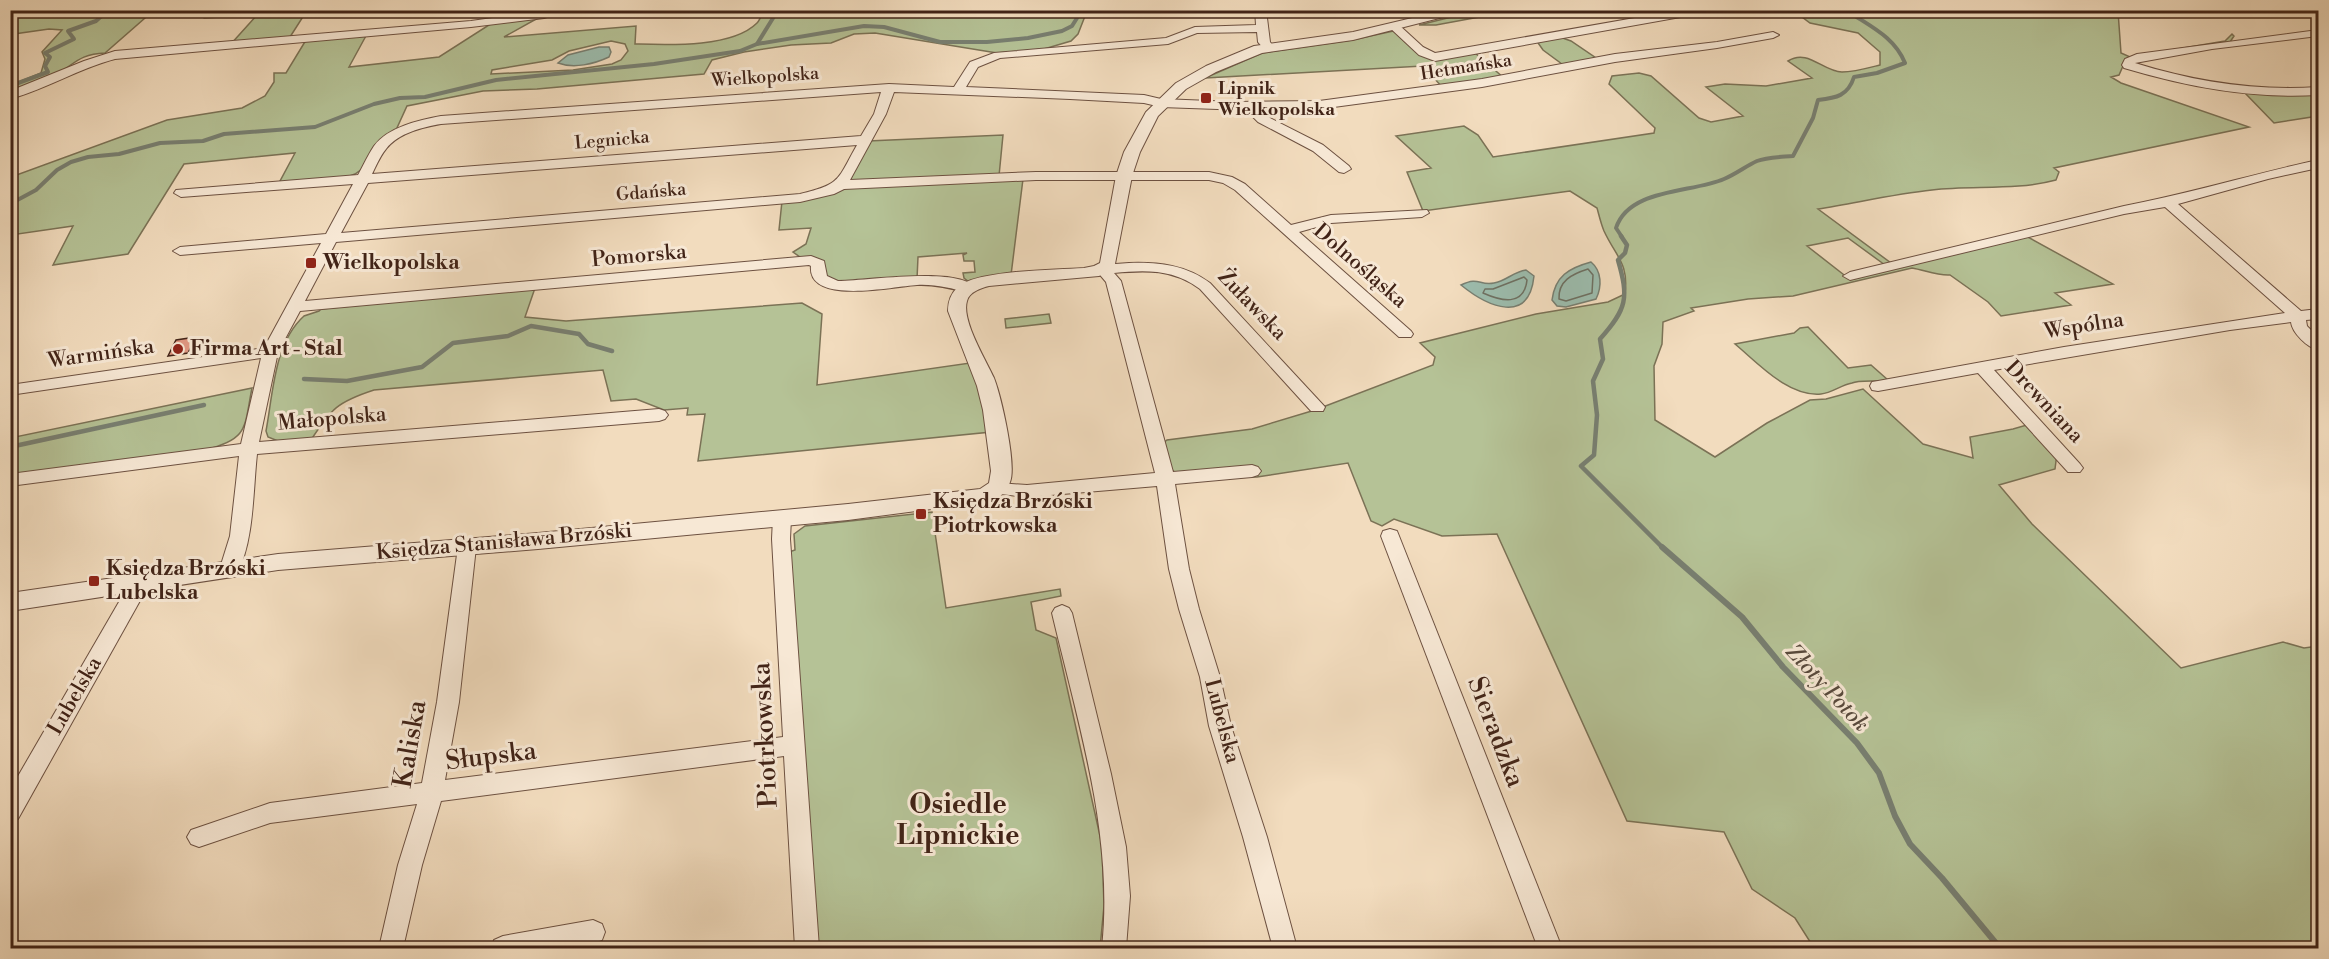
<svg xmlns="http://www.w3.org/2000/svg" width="2329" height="959" font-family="'Libre Bodoni',serif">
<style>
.green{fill:#b5c296;stroke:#7b7256;stroke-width:1.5;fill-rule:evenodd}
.water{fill:#9cbcad;stroke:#787f71;stroke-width:1.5}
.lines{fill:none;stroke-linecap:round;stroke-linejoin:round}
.shore{stroke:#6e7062;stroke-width:1.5}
.stream-far2{stroke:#787f71;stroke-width:4}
.stream-far1{stroke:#787f71;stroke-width:4.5}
.stream{stroke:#787f71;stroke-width:6}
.building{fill:#e19883;stroke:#412317;stroke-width:1.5}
.minor-casing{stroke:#6d5141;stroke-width:2}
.tertiary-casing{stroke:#6d5141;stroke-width:2}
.minor{fill:#f7e8d5;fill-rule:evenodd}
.tertiary{fill:#f7e8d5;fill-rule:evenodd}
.poi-dot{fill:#8f2418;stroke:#f7e8d5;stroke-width:2}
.labels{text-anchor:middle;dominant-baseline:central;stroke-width:6;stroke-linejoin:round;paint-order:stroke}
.far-street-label{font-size:18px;fill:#412317;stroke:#f7e8d5}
.far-poi-label{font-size:18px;font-weight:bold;fill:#412317;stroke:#f7e8d5;text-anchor:start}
.street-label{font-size:21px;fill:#412317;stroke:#f7e8d5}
.poi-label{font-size:21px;font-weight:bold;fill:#412317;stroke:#f7e8d5;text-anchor:start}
.water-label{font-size:22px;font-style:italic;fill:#58493c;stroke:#f7e8d5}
.near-street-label{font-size:26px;fill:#412317;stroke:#f7e8d5}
.near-neighbourhood-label{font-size:27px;font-weight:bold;fill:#412317;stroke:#f7e8d5}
</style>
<rect width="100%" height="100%" fill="#f2dcbe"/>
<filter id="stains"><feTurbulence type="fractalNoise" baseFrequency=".00333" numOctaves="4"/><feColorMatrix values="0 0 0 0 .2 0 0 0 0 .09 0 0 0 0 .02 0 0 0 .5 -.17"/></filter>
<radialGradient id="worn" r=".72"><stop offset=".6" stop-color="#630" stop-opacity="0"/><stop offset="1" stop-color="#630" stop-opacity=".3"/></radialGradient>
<g class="green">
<path d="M 295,10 L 306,12 L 290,37 L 230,45 L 257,15 L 205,18 L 212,11 L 264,11 L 263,13 Z"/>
<path d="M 1480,10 L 1512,11 L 1436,25 L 1419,25 Z"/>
<path d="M 10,11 L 153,11 L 105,53 C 77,54 74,66 51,77 C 38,83 24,87 11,92 L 11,85 L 41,73 L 45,59 L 42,52 L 62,30 L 49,29 L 14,34 L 11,37 Z"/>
<path d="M 763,11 L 1087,11 L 1078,34 L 1071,41 L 1044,49 L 997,53 L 875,33 L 854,34 L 831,43 L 791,45 L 744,52 L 712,60 L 704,74 L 537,89 L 483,91 L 407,106 L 396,130 L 375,145 L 362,169 L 355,174 L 347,177 L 279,183 L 295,153 L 184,164 L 128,254 L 53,265 L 73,226 L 11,235 L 11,177 L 167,120 L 242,108 L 265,96 L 274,82 L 274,73 L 286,73 L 306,40 L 367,34 L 349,67 L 439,57 L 492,23 L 538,18 L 504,37 L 636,26 L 635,44 C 668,45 732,48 757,23 C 760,20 762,14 763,11 ZM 611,41 L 625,44 L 628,51 L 621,60 L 612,64 L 573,70 L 491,74 L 492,70 L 552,60 L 569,51 Z"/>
<path d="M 1794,11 L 2118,11 L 2121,53 L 2130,57 L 2225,41 L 2232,34 L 2234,36 L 2230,42 L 2180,49 L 2123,66 L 2119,75 L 2111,77 L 2121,83 L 2249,127 L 2054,168 L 2059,172 L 2056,180 C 2015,191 1973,185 1932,190 C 1894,194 1856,203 1818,209 L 1891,263 L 1885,265 L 1848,238 L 1807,246 L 1848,278 L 2026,236 L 2113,284 L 2055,293 L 2071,305 L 2001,316 L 1988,302 L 1950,275 C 1938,276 1924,270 1912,268 L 1793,296 L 1748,299 L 1691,308 L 1694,311 L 1663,322 L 1662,344 L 1654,366 L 1655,420 L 1715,457 L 1767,423 L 1810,400 L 1826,399 L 1863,389 L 1923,444 L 1973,458 L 1970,437 L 2013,429 L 2030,424 L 2057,453 L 2055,469 L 1999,485 L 2032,524 L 2181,668 L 2283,642 L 2304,648 L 2318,646 L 2318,948 L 1814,948 L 1795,918 L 1752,889 L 1724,832 L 1627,821 L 1497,534 L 1442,536 L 1394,519 L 1382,526 L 1371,521 L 1348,463 L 1257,477 L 1216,478 L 1177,474 L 1170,468 L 1162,444 L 1167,440 L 1252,429 L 1315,410 L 1433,365 L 1435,357 L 1420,343 L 1536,314 L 1608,302 L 1625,294 C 1629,263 1616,257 1604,231 C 1601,224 1599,215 1597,208 L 1570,191 L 1423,211 L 1407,172 L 1431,168 L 1396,136 L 1464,126 L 1478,135 L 1493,157 L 1654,133 L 1655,128 L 1609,84 L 1612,76 L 1639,73 L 1651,76 L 1699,118 L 1711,122 L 1743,116 L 1706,87 L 1725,84 L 1766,86 L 1812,78 L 1788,61 C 1808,48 1823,72 1842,72 C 1854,72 1868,68 1880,65 L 1880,52 L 1858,33 L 1810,23 Z"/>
<path d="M 1398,30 L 1423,56 L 1475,53 L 1504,78 L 1443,88 L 1423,66 L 1205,78 L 1262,53 L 1352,40 Z"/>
<path d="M 1557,36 L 1571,41 L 1599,60 L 1562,64 L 1543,50 L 1536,40 Z"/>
<path d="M 2244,92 L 2318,92 L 2318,116 L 2274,123 Z"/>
<path d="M 1003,135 L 999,176 L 849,181 L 868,141 Z"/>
<path d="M 1023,179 L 1011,275 L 969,282 L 964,278 L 963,273 L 975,272 L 974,261 L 964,261 L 963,255 L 967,253 L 918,257 L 917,279 L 836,283 L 793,252 L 806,244 L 811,228 L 779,230 L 782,201 L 845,188 Z"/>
<path d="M 535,288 L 525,317 L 566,321 L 802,303 L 822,314 L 817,385 L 970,363 L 978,380 L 991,432 L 698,461 L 705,414 L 687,415 L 688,408 L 664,410 L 636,399 L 611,401 L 603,370 L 374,390 C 337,402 331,409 311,440 L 278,441 L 268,437 L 266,431 C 273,394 274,343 304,316 L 319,311 L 321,309 Z"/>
<path d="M 1049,314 L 1051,323 L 1006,328 L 1005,319 Z"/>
<path d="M 1808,327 L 1848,368 L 1871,365 L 1888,380 C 1878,382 1859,380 1852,383 C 1841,385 1832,393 1821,394 C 1788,397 1758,363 1735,344 L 1794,333 L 1800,328 Z"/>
<path d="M 252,388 C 244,428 249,439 205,450 L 11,478 L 10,438 Z"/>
<path d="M 932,512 L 946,608 L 1060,589 L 1061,596 L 1031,602 L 1036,630 L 1056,638 L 1102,845 L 1104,906 L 1100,948 L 816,948 L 789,552 L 795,550 L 794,534 L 805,526 Z"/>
</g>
<g class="water">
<path d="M 599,47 L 609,47 L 611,52 L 609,57 C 594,64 574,69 558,63 L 568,55 Z"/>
<path d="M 1591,262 C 1602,271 1602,287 1596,299 L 1566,307 L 1557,306 L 1552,300 C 1555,276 1569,268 1591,262 Z"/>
<path d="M 1526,270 L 1534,276 C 1529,325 1488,307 1461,285 C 1479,276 1479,286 1494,283 C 1506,281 1513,272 1526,270 Z"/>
</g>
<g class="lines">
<g class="shore">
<path d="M 1588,269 L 1593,275 L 1592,293 L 1566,301 L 1559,299 C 1558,281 1572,274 1588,269 Z"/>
<path d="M 1524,277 L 1527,280 C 1524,307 1501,301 1483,293 L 1485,289 L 1493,289 Z"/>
</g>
<g class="stream-far2">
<path d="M 757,44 L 778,10"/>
<path d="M 10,86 L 48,72 L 45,66 L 50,57 L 45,53 L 74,39 L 68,31 L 96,21 L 106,12 L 100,10"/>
<path d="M 10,204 L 36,190 L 57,170 L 71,162 L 88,157 L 119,154 L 160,143 L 203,141 L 224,134 L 315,127 L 374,104 L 400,98 L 425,97 L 496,80 L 654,64 L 740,51 L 757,44 L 864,26 L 884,27 L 940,42 L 987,42 L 1028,38 L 1062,31 L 1072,26 L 1082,10"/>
<path d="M 1622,237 L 1616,228 C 1629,188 1692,193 1724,179 C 1736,174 1746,166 1757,161 C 1767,157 1782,157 1793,156 L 1813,118 L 1818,100 C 1836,98 1848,96 1854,77 L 1877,73 L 1905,63 C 1894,36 1869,26 1846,10"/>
</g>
<g class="stream-far1">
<path d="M 1621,236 L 1627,245 L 1625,253 L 1618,260 C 1629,298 1627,309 1600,339 L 1603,359 L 1593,381 L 1597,415 L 1594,455 L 1581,466 L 1664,549"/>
<path d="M 304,379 L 347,381 L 422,367 L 453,343 L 508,336 L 531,326 L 579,334 L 588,344 L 612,351"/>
<path d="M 10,447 L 204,405"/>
</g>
<path class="stream" d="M 1662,547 L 1742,617 L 1783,667 L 1857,743 L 1879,773 L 1895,816 L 1910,844 L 1942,878 L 2000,948"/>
</g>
<path class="building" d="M 196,337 L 188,353 L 168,356 L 176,340 Z"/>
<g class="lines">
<g class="minor-casing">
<g id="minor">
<path d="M 548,10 L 568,10 L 544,18 L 471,27 L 115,59 C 79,68 47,89 10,99 L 10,91 L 84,61 L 115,51 L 471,21 Z"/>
<path d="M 1255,10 L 1266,10 L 1270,42 L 1274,47 L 1272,49 L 1264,49 L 1258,42 L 1257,32 L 1197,33 L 1168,44 L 1000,58 L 978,67 L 966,87 L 1144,95 L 1161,99 L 1235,102 L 1319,101 L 1482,79 L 1615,54 L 1717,42 L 1773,32 L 1779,35 L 1773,38 L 1717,48 L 1615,62 L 1482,87 L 1319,109 L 1260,109 L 1266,116 L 1323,145 L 1349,166 L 1351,169 L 1344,173 L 1339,172 L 1313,151 L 1258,122 L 1246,110 L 1161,107 L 1144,103 L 1070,99 L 894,92 L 886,114 L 850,180 L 1036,172 L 1209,172 L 1232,177 L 1245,184 L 1291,225 L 1331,215 L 1427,210 L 1429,213 L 1422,217 L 1331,223 L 1299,232 L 1411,331 L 1413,334 L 1411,337 L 1399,337 L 1235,190 L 1223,183 L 1209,180 L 1036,180 L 844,189 L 834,194 L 800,202 L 336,242 L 305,301 L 811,256 L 824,261 L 827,276 L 838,281 C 867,281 957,266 976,288 L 968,293 C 951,288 935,284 917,285 C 895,286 807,306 811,266 L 809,265 L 300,311 L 278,352 L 259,442 L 659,409 L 665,411 L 668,415 L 665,419 L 659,421 L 257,454 C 253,490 254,542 237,573 L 230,575 L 223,573 L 220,568 L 230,536 L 239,456 L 10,486 L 10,474 L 241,444 L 261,358 L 10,395 L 10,385 L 264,348 L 321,243 L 180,255 L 173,251 L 180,247 L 326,234 L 353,184 L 181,197 L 174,193 L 176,190 L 358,175 C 363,166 368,155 374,146 C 388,127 419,120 441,116 L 889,84 L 954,87 L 970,62 L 994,53 L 1166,38 L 1195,27 L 1256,25 ZM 881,92 L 874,114 L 861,136 L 372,174 C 376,166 380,156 386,149 C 398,133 423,127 441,124 ZM 857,145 C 837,180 842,184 800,194 L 341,233 L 368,183 Z"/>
<path d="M 1680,10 L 1708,10 L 1703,13 L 1435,61 L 1419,55 L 1389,27 L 1395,24 L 1399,25 L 1423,47 L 1435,53 Z"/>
<path d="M 2318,30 L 2318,36 L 2212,49 L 2135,63 C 2196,82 2255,91 2318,87 L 2318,95 C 2251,99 2188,87 2124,68 L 2122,65 L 2125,59 L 2137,54 Z"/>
<path d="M 2318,160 L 2318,168 L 2268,179 L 2178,204 L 2301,311 L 2318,309 L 2318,319 L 2306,320 L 2307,326 L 2318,337 L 2318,350 C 2308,348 2292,333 2291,322 L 2230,330 L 1994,370 L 2080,464 L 2083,468 L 2080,472 L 2068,472 L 1978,373 L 1878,391 L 1872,390 L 1870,386 L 1872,382 L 1878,381 L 2064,347 L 2285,313 L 2165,207 L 2124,214 L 1850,280 L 1843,276 L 1850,272 L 2124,206 C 2189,194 2253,174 2318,160 Z"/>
<path d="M 1129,263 C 1159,262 1186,265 1210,283 L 1325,407 L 1323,411 L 1311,411 L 1200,289 C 1173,269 1146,270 1114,273 L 1121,281 L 1173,472 L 1252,465 L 1258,467 L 1261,471 L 1258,475 L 1252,477 L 1175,484 L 1189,569 L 1199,609 L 1220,677 L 1231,726 L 1267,837 L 1297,948 L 1273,948 L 1243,837 L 1209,726 L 1200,677 L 1179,609 L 1169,569 L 1157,486 L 1027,497 L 992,493 L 989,489 L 992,485 L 998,483 L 1027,485 L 1155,473 L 1106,282 L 1095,269 L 1102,265 Z"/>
<path d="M 782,511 L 789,513 L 791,518 L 790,539 L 819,948 L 795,948 L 784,756 L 441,801 L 422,865 L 403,948 L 379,948 L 398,865 L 417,804 L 270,823 L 199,847 L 191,844 L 187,837 L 191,830 L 270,803 L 422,783 L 437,702 L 458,547 L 460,542 L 467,540 L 474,542 L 476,547 L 459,702 L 445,780 L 783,737 L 772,539 L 773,518 L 775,513 Z"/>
<path d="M 1390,529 L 1397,531 L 1399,536 L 1562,948 L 1538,948 L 1381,536 L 1383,531 Z"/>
<path d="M 141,574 L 148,576 L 151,581 L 18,819 L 10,822 L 10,790 L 134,576 Z"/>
<path d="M 1062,605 L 1069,608 L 1072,613 L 1111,774 L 1126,847 L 1130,896 L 1126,948 L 1102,948 C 1114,835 1078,723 1052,613 L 1055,608 Z"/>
<path d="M 593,920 L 602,924 L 605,932 L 602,940 C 572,952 522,952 491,948 L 494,940 L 503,936 Z"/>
</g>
</g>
<g class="tertiary-casing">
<path id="tertiary" d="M 1446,10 L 1471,10 L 1353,40 L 1262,53 L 1216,72 L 1186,89 L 1158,116 L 1140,152 L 1132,176 L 1114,269 L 1099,276 L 989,286 C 981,288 969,292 967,301 C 961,320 986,360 994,378 C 1001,396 1017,465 1010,482 C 1007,492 1000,497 992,501 L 848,520 L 538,549 L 278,570 L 10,611 L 10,593 L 278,554 L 538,533 L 848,504 L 980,489 L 989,483 L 991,471 L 983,410 L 977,386 L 948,311 C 948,301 951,293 959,286 C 980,270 1055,270 1084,268 L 1094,266 L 1100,263 L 1116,176 L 1124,152 L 1146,112 L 1176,83 L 1206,66 L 1254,46 L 1353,32 Z"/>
</g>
<use href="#minor" class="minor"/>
<use href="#tertiary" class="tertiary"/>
</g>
<g class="poi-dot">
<rect x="1200" y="92" width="12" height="12" rx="3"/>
<rect x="305" y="257" width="12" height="12" rx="3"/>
<circle cx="178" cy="349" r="6"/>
<rect x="915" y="508" width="12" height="12" rx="3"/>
<rect x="88" y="575" width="12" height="12" rx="3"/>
</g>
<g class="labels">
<g class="far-street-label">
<text transform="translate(1466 67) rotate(-9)">Hetmańska</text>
<text transform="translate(765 77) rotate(-4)">Wielkopolska</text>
<text transform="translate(612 140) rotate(-5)">Legnicka</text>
<text transform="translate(651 192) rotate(-5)">Gdańska</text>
</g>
<g class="far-poi-label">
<text x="1218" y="88">Lipnik<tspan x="1218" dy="21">Wielkopolska</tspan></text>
</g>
<g class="street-label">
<text transform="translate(639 256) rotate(-5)">Pomorska</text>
<text transform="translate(1360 266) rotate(41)">Dolnośląska</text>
<text transform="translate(1252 305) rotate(46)">Żuławska</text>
<text transform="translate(2084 326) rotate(-9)">Wspólna</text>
<text transform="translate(101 354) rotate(-8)">Warmińska</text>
<text transform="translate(2044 402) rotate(47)">Drewniana</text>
<text transform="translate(332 419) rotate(-5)">Małopolska</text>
<text transform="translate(504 542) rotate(-5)">Księdza Stanisława Brzóski</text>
<text transform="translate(75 696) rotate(-60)">Lubelska</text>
<text transform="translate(1222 721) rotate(75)">Lubelska</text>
</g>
<g class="poi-label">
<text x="323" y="263">Wielkopolska</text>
<text x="190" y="349">Firma Art - Stal</text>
<text x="933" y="502">Księdza Brzóski<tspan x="933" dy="24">Piotrkowska</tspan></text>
<text x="106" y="569">Księdza Brzóski<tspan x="106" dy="24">Lubelska</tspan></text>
</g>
<g class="water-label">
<text transform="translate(1827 688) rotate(47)">Złoty Potok</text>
</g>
<g class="near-street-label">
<text transform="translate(1496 732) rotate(69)">Sieradzka</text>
<text transform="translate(765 735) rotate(-93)">Piotrkowska</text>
<text transform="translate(410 744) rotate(-80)">Kaliska</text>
<text transform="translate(491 756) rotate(-7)">Słupska</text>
</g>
<g class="near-neighbourhood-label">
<text x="958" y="805">Osiedle<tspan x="958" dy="31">Lipnickie</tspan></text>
</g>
</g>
<rect width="2329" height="959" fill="none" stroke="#f2dcbe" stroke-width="36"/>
<rect x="12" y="12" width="2305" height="935" fill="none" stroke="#412317" stroke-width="3"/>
<rect x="18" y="18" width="2293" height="923" fill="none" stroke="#412317" stroke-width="1.5"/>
<rect width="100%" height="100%" filter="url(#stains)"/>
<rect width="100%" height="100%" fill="url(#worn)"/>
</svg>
